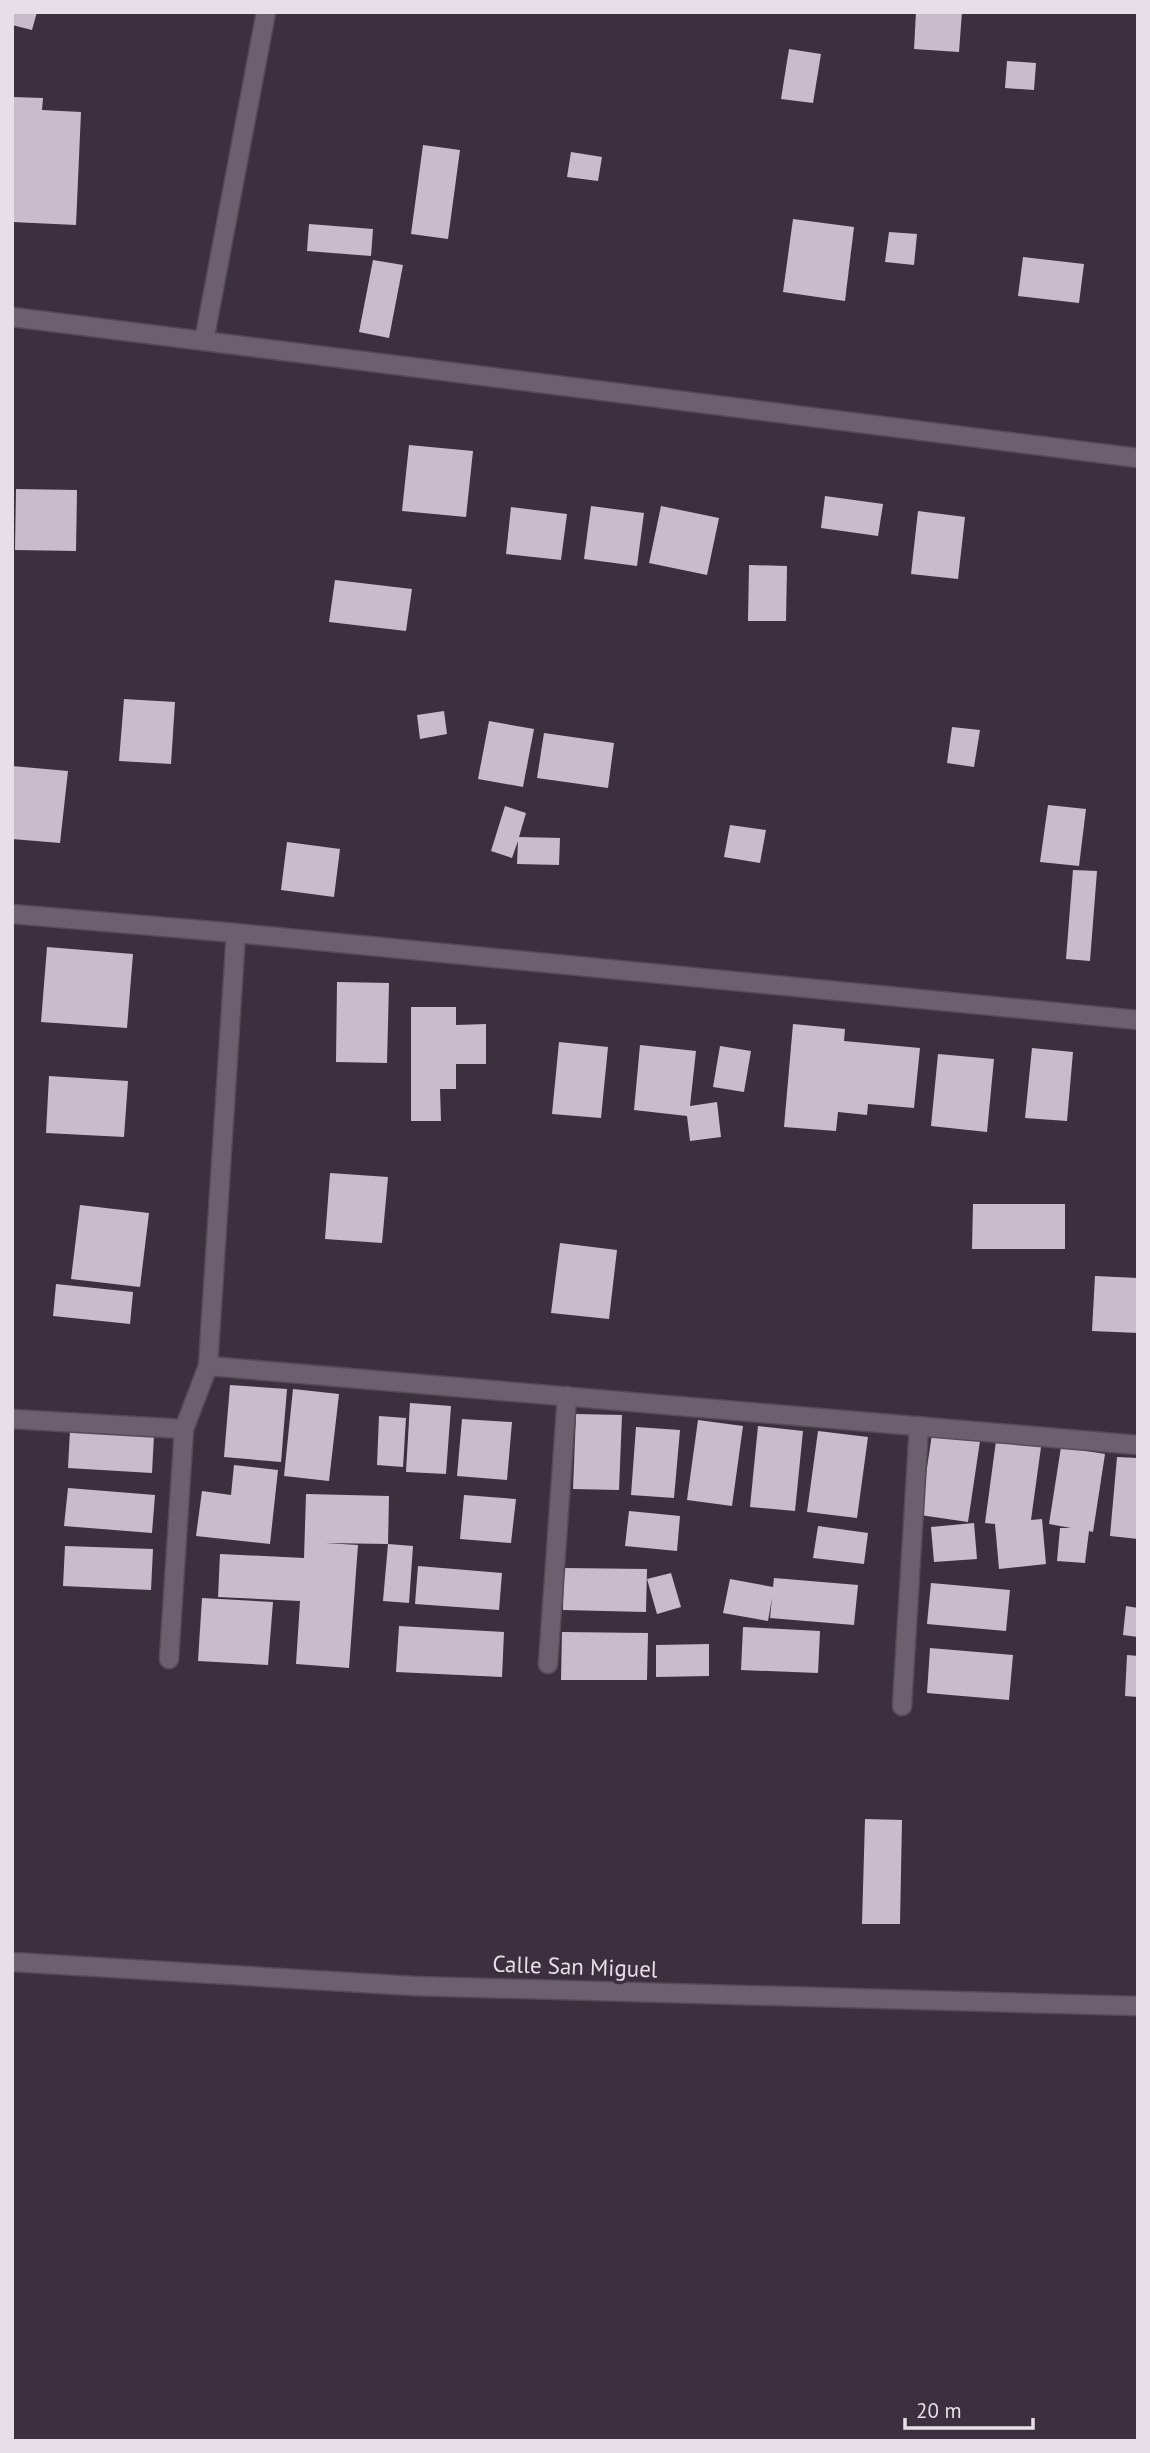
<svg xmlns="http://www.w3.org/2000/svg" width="1150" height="2453" font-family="'PT Sans',sans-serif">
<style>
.building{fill:#c9bbcc}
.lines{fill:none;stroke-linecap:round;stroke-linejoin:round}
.street-casing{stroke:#564c57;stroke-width:21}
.street{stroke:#6c5f6e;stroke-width:18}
.labels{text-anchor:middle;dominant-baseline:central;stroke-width:7;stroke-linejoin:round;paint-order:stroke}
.street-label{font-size:23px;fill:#e7dfe8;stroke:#3c303e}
</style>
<rect width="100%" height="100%" fill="#3c303e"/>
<g class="building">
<path d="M 12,12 L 37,12 L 32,30 L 12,25 Z"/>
<path d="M 916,12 L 962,12 L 959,52 L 914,49 Z"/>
<path d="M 789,49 L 821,54 L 813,103 L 781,99 Z"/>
<path d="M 1007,61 L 1036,63 L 1034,90 L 1005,88 Z"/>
<path d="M 12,97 L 43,98 L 42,110 L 81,112 L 76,225 L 12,222 Z"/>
<path d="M 423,145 L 460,150 L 448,239 L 411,234 Z"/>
<path d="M 571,152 L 602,157 L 598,181 L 567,177 Z"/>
<path d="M 793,219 L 854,227 L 845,301 L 783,292 Z"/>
<path d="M 309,224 L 373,229 L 371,256 L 307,251 Z"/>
<path d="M 889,232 L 917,234 L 914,265 L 885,262 Z"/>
<path d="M 1023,257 L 1084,264 L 1079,303 L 1018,296 Z"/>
<path d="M 373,260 L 403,265 L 389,338 L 359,332 Z"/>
<path d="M 409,445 L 473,451 L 466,517 L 402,511 Z"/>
<path d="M 16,489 L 77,490 L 76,551 L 15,550 Z"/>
<path d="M 825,496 L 883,504 L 878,536 L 821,528 Z"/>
<path d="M 591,506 L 644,513 L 637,566 L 584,559 Z"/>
<path d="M 661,506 L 719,518 L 707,575 L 649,563 Z"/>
<path d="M 511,507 L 567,514 L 561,560 L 506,554 Z"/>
<path d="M 918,511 L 965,517 L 958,579 L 911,574 Z"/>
<path d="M 749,565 L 787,566 L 786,621 L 748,621 Z"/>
<path d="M 335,580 L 412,589 L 406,631 L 329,622 Z"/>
<path d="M 124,699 L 175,702 L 171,764 L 119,761 Z"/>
<path d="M 444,711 L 447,734 L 420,739 L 417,715 Z"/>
<path d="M 489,721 L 534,729 L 523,787 L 478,779 Z"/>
<path d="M 952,727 L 980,730 L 974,767 L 947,763 Z"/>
<path d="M 544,733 L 614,743 L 608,788 L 537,778 Z"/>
<path d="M 12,766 L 68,771 L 60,843 L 12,839 Z"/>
<path d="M 1048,805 L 1086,809 L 1079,866 L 1040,862 Z"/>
<path d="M 505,806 L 526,813 L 519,837 L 560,838 L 559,865 L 517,864 L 518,841 L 512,858 L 491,851 Z"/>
<path d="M 730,825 L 766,830 L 760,863 L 724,857 Z"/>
<path d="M 287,842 L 340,849 L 334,897 L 281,890 Z"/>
<path d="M 1073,870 L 1097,871 L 1090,961 L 1066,959 Z"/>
<path d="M 47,947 L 133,954 L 127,1028 L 41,1022 Z"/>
<path d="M 337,982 L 389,983 L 387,1063 L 336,1062 Z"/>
<path d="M 411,1007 L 456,1007 L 456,1025 L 486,1024 L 486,1064 L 456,1064 L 456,1089 L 440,1089 L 441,1121 L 411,1121 Z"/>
<path d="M 793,1024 L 845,1029 L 844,1041 L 920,1048 L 914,1108 L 868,1104 L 867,1115 L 838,1112 L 836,1131 L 784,1127 Z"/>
<path d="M 559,1042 L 608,1047 L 601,1118 L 552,1114 Z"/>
<path d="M 640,1045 L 696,1051 L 690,1106 L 717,1102 L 721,1137 L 690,1141 L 687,1116 L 634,1110 Z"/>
<path d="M 720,1046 L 751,1051 L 744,1092 L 713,1087 Z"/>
<path d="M 1032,1048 L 1073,1052 L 1067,1121 L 1025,1118 Z"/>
<path d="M 938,1054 L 994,1059 L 987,1132 L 931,1126 Z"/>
<path d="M 49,1076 L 128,1081 L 124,1137 L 46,1133 Z"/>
<path d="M 330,1173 L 388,1177 L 382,1243 L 325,1239 Z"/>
<path d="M 973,1204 L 1065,1204 L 1065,1249 L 972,1249 Z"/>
<path d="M 80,1205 L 149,1213 L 140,1287 L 71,1279 Z"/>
<path d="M 560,1243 L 617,1250 L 609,1319 L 551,1313 Z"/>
<path d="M 1095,1276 L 1138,1278 L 1138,1333 L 1092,1331 Z"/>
<path d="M 56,1284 L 133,1292 L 130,1324 L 53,1316 Z"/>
<path d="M 230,1385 L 287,1389 L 281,1462 L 224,1457 Z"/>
<path d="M 293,1389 L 339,1394 L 329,1481 L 284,1476 Z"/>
<path d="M 410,1403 L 451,1406 L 446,1474 L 406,1472 Z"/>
<path d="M 576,1414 L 622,1415 L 619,1490 L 573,1489 Z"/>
<path d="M 379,1416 L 406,1418 L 403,1467 L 377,1465 Z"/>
<path d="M 462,1419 L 512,1422 L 507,1480 L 457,1476 Z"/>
<path d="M 698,1420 L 743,1426 L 732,1506 L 687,1500 Z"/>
<path d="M 758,1426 L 803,1431 L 795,1511 L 750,1507 Z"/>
<path d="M 636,1427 L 680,1430 L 674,1498 L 631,1495 Z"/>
<path d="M 70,1430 L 154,1435 L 152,1473 L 68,1468 Z"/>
<path d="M 818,1431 L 868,1437 L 857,1518 L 807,1512 Z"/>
<path d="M 932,1434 L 980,1441 L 968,1522 L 920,1515 Z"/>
<path d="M 996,1441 L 1041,1447 L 1031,1520 L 1042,1519 L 1046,1564 L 999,1569 L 995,1524 L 985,1523 Z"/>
<path d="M 1061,1447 L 1105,1454 L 1093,1532 L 1089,1531 L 1085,1563 L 1057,1561 L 1060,1528 L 1071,1528 L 1049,1524 Z"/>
<path d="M 1117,1457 L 1138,1458 L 1138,1539 L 1110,1536 Z"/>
<path d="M 234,1465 L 278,1470 L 270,1544 L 196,1536 L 202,1491 L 231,1495 Z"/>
<path d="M 68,1488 L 155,1495 L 152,1533 L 64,1526 Z"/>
<path d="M 306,1494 L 389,1496 L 388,1544 L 325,1543 L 358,1545 L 349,1668 L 296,1664 L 300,1601 L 218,1597 L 220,1554 L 304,1558 Z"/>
<path d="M 464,1495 L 516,1499 L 511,1543 L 460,1539 Z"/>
<path d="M 629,1511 L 680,1516 L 677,1551 L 625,1546 Z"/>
<path d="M 974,1523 L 977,1559 L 934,1562 L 931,1527 Z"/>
<path d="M 818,1526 L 868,1533 L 864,1564 L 813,1558 Z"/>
<path d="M 388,1544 L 413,1546 L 409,1603 L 383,1601 Z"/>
<path d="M 65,1546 L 153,1549 L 151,1590 L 63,1586 Z"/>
<path d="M 418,1566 L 502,1573 L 499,1610 L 415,1604 Z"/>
<path d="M 564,1568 L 647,1569 L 646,1612 L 563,1610 Z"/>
<path d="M 671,1573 L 681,1607 L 657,1614 L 647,1579 Z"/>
<path d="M 774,1578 L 858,1585 L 854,1625 L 770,1618 L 772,1598 L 768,1621 L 723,1613 L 730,1579 L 773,1587 Z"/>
<path d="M 931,1583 L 1010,1590 L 1006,1631 L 927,1624 Z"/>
<path d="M 202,1598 L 273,1602 L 268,1665 L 198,1661 Z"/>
<path d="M 1126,1606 L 1138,1608 L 1138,1637 L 1123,1635 Z"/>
<path d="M 399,1626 L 504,1632 L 502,1677 L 396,1672 Z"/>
<path d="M 743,1627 L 820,1631 L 818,1673 L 741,1670 Z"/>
<path d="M 562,1632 L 648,1633 L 647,1680 L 561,1680 Z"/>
<path d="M 709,1644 L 709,1676 L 656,1677 L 656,1645 Z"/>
<path d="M 930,1648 L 1013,1655 L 1009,1700 L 927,1693 Z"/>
<path d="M 1127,1655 L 1138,1656 L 1138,1697 L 1125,1696 Z"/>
<path d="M 865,1819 L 902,1820 L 900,1924 L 862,1924 Z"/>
</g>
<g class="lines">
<g class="street-casing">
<g id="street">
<path d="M 12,317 L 1138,458"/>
<path d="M 204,341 L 266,12"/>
<path d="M 12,914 L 236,933 L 1138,1020"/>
<path d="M 208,1366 L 1138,1445"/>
<path d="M 12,1419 L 184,1429"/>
<path d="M 169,1659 L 184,1429 L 208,1366 L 236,933"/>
<path d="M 548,1664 L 567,1396"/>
<path d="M 902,1706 L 919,1426"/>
<path d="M 12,1962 L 414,1986 L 1138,2006"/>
</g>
</g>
<use href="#street" class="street"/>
</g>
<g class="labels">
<g class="street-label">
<text transform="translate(575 1966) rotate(2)">Calle San Miguel</text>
</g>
</g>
<rect width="1150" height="2453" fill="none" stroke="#e7dfe8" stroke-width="28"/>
<path d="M905 2418v10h128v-10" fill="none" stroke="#e7dfe8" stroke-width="3.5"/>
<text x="916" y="2418" font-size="21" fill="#e7dfe8" stroke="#3c303e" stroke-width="5" paint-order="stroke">20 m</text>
</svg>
